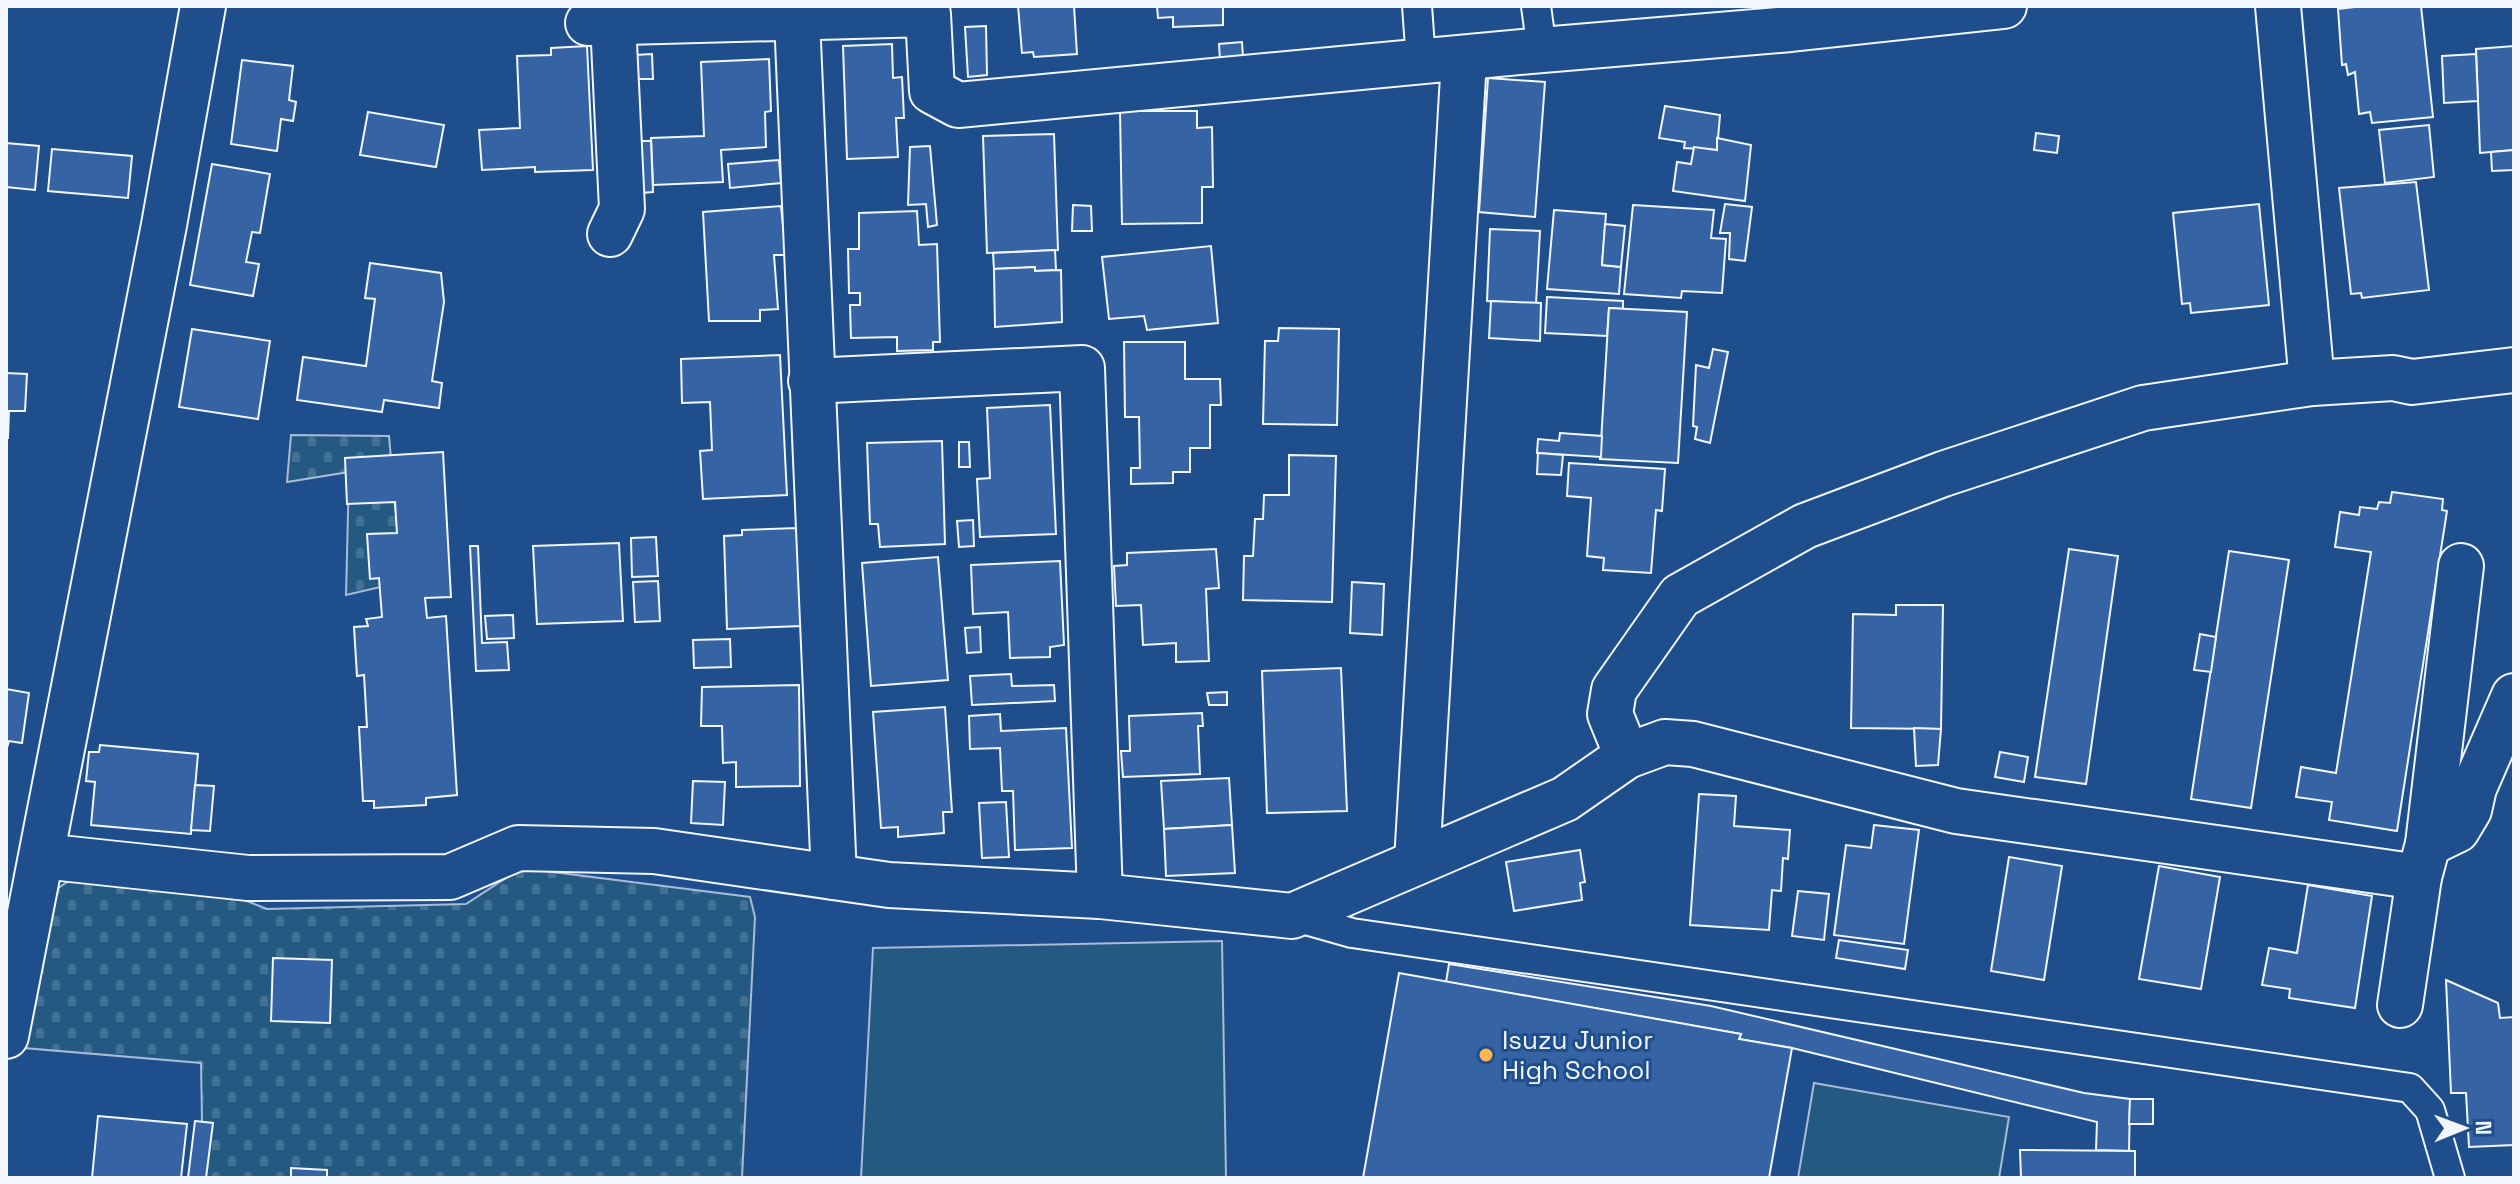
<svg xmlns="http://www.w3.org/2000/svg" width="2520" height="1184" font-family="'Space Grotesk',sans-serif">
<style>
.cemetery{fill:url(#cemetery-stones);stroke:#a8bbd7;stroke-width:2}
.green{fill:#245a82;stroke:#a8bbd7;stroke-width:2}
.building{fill:#3563a3;stroke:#f2f6ff;stroke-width:2}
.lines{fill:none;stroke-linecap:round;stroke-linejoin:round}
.service-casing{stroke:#f2f6ff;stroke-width:32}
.minor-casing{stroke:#f2f6ff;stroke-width:48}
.service{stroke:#1f4e8c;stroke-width:28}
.minor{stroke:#1f4e8c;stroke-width:44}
.poi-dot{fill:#ffb74d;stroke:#1f4e8c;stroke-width:3}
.labels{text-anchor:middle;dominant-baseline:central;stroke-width:6;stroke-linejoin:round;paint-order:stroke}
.poi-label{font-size:26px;fill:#f2f6ff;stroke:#1f4e8c;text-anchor:start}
</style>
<defs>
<pattern id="cemetery-stones" width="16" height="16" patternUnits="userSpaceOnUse" patternTransform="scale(2)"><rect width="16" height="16" fill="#245a82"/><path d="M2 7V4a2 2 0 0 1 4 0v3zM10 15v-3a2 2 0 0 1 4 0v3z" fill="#447295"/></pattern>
</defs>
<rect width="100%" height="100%" fill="#1f4e8c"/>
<g class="cemetery">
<path d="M 291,435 L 389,436 L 402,582 L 346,595 L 349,472 L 287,482 Z"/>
<path d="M 521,868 L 750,897 L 755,917 L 742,1178 L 203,1178 L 201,1063 L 24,1048 L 54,891 L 70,880 L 237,897 L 267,909 L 466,904 Z"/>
</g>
<g class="green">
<path d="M 1222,941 L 1226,1178 L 861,1178 L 873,948 Z"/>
<path d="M 1814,1083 L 2009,1117 L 1999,1178 L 1798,1178 Z"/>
</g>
<g class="building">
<path d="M 1018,6 L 1074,6 L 1077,54 L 1034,57 L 1033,52 L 1022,53 Z"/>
<path d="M 1157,6 L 1223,6 L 1223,25 L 1173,27 L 1173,17 L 1158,18 Z"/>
<path d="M 2363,6 L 2421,6 L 2433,117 L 2372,123 L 2370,112 L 2359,114 L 2355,72 L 2348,75 L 2346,64 L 2342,65 L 2338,9 Z"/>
<path d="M 986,26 L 987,75 L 968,77 L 965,27 Z"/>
<path d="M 1242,42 L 1243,58 L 1220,60 L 1219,44 Z"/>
<path d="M 892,44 L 893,78 L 902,77 L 904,118 L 896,118 L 898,157 L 847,159 L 843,46 Z"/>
<path d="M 587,46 L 593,170 L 535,172 L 535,167 L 482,170 L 479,130 L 520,128 L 517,56 L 551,55 L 551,48 Z"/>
<path d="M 2514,46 L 2514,150 L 2480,153 L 2476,49 Z"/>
<path d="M 652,54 L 653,79 L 637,79 L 635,55 Z"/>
<path d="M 2476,54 L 2478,101 L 2444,103 L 2442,56 Z"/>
<path d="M 769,59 L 771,111 L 765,112 L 766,147 L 721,150 L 723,182 L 653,185 L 651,138 L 704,136 L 701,62 Z"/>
<path d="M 242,60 L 293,66 L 289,100 L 296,102 L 293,121 L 281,119 L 277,151 L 231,144 Z"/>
<path d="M 1488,78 L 1545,82 L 1535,217 L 1479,212 Z"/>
<path d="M 1665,106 L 1720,115 L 1717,150 L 1684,148 L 1685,142 L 1659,138 Z"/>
<path d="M 1120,111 L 1197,111 L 1197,128 L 1212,127 L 1213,187 L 1202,187 L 1202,223 L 1122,224 Z"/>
<path d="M 368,112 L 444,125 L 436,167 L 360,155 Z"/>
<path d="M 2429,125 L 2434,177 L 2385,183 L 2379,130 Z"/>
<path d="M 2036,133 L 2059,136 L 2057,153 L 2034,150 Z"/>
<path d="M 1054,134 L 1058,250 L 987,253 L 983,136 Z"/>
<path d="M 1717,138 L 1751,145 L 1745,201 L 1673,191 L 1677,162 L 1691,164 L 1694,147 L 1717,150 Z"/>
<path d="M 640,141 L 651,141 L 653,192 L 641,193 Z"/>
<path d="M 6,143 L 39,146 L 35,190 L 6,187 Z"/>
<path d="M 930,146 L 937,225 L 928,227 L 926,204 L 908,205 L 910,147 Z"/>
<path d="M 52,149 L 132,156 L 128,198 L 48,191 Z"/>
<path d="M 2514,150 L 2514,170 L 2492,171 L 2491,152 Z"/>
<path d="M 779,160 L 781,183 L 730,188 L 728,164 Z"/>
<path d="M 212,164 L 270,174 L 260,233 L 252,232 L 246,262 L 259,264 L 253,296 L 190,285 Z"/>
<path d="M 2416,182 L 2429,290 L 2362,298 L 2361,293 L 2351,294 L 2339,188 Z"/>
<path d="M 1725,204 L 1752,207 L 1745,261 L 1729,259 L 1730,233 L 1720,233 Z"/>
<path d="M 2259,204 L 2269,305 L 2191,313 L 2190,303 L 2182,304 L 2173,213 Z"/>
<path d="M 1073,205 L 1091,206 L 1092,231 L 1072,231 Z"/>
<path d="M 1633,205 L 1714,210 L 1711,238 L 1726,239 L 1722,293 L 1682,291 L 1681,298 L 1624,294 Z"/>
<path d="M 781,206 L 786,255 L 774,255 L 778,309 L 760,310 L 760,321 L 709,321 L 703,212 Z"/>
<path d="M 1554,210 L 1606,214 L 1602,265 L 1621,267 L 1619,294 L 1547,289 Z"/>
<path d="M 917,211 L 919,245 L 937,244 L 940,342 L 933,342 L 933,350 L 897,351 L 897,337 L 851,338 L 850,305 L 860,305 L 860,293 L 849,293 L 848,249 L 859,249 L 859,213 Z"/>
<path d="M 1605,224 L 1625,226 L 1621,267 L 1602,265 Z"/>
<path d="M 1490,229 L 1540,231 L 1536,304 L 1487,301 Z"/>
<path d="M 1211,246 L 1218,323 L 1147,330 L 1144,316 L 1109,319 L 1102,257 Z"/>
<path d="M 1055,250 L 1056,270 L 1035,271 L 1035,267 L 994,269 L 993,253 Z"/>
<path d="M 370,263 L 441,273 L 444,302 L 432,381 L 442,383 L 439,408 L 384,400 L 382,412 L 297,400 L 303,357 L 366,366 L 375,299 L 365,298 Z"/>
<path d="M 1035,267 L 1035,271 L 1061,270 L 1062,322 L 995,327 L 994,269 Z"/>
<path d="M 1547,297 L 1623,301 L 1623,309 L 1609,308 L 1607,336 L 1545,333 Z"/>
<path d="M 1491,301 L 1541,303 L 1540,341 L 1489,338 Z"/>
<path d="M 1609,308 L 1687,312 L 1678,463 L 1600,459 Z"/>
<path d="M 1279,328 L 1339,329 L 1337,425 L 1263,424 L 1265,341 L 1278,341 Z"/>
<path d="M 192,329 L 270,341 L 258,419 L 179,407 Z"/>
<path d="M 1124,342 L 1185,342 L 1185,379 L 1220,379 L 1221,405 L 1210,405 L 1210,448 L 1190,448 L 1190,472 L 1173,472 L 1173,483 L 1131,484 L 1131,468 L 1140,468 L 1139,417 L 1125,417 Z"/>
<path d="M 1713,349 L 1728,352 L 1710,443 L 1695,439 L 1697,427 L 1693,426 L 1696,365 L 1709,368 Z"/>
<path d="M 780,355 L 787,495 L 703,499 L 700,451 L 712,450 L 710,402 L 682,403 L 681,359 Z"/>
<path d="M 6,373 L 27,374 L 25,411 L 9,411 L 8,438 L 6,438 Z"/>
<path d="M 1050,405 L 1056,534 L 980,537 L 977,479 L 990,478 L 987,408 Z"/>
<path d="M 1560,433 L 1602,436 L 1601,457 L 1537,453 L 1538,439 L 1559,441 Z"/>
<path d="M 942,441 L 945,544 L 880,547 L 878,524 L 870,524 L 867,443 Z"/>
<path d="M 959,442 L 969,442 L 970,467 L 959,467 Z"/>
<path d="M 443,452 L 451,597 L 425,598 L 427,618 L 446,616 L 457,795 L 426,798 L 426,805 L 374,808 L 374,801 L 363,801 L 359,727 L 367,727 L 364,675 L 357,676 L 354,627 L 368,626 L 366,619 L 382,617 L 379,578 L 370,579 L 367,534 L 397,533 L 395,502 L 347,504 L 345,458 Z"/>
<path d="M 1538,453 L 1563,455 L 1561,475 L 1537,474 Z"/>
<path d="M 1289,455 L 1336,456 L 1332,602 L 1243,600 L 1244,556 L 1253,556 L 1255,519 L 1263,519 L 1264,495 L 1289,495 Z"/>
<path d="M 1569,463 L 1665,469 L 1662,511 L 1656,510 L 1651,573 L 1603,570 L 1604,558 L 1587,556 L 1591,498 L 1567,496 Z"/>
<path d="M 2392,492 L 2443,499 L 2442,510 L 2447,511 L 2397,831 L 2329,820 L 2332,802 L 2296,797 L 2301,767 L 2336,773 L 2371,552 L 2335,547 L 2340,512 L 2359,515 L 2360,507 L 2377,509 L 2379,502 L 2390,503 Z"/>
<path d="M 973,520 L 974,546 L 959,547 L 957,521 Z"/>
<path d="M 797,528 L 802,626 L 727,629 L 724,536 L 742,535 L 742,530 Z"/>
<path d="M 656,537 L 658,576 L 632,577 L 631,538 Z"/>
<path d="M 619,543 L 623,621 L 537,624 L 533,546 Z"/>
<path d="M 470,546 L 478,546 L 482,643 L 507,642 L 509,670 L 476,671 Z"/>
<path d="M 1216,549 L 1219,588 L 1206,589 L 1209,661 L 1176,662 L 1176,643 L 1143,645 L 1141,605 L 1116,606 L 1114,566 L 1127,565 L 1127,553 Z"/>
<path d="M 2069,549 L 2118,556 L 2086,784 L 2035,777 Z"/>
<path d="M 2229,551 L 2289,560 L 2251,808 L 2191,799 Z"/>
<path d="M 938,557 L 948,680 L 871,686 L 862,563 Z"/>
<path d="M 1060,561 L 1064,645 L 1050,647 L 1050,657 L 1010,658 L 1008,612 L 973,614 L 971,565 Z"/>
<path d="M 658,581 L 660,621 L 635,622 L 633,582 Z"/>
<path d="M 1352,582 L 1384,584 L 1382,635 L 1350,633 Z"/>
<path d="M 1896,605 L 1943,605 L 1941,729 L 1851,728 L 1853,614 L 1896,615 Z"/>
<path d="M 513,615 L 514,638 L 487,639 L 485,616 Z"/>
<path d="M 980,627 L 981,652 L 967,653 L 965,628 Z"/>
<path d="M 2200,634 L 2216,637 L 2211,672 L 2194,670 Z"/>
<path d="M 730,639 L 731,667 L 694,668 L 693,640 Z"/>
<path d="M 1341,668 L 1347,811 L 1267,813 L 1262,671 Z"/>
<path d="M 1011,674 L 1012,686 L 1054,685 L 1055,701 L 972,705 L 970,676 Z"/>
<path d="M 799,685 L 800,786 L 736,787 L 736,762 L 723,763 L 722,726 L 701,726 L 702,687 Z"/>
<path d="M 6,689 L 29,693 L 22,743 L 9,741 L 6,751 Z"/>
<path d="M 1227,692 L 1227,705 L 1209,705 L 1207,693 Z"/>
<path d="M 945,707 L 952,812 L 943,812 L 944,833 L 898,837 L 898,827 L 881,828 L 873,712 Z"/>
<path d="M 1202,713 L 1203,726 L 1198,726 L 1200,774 L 1123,777 L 1121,751 L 1130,751 L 1129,716 Z"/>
<path d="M 1000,714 L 1001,731 L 1066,728 L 1072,848 L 1015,850 L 1013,791 L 1002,791 L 1000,748 L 970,749 L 969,716 Z"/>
<path d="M 1914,728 L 1941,729 L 1938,765 L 1916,766 Z"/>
<path d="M 100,745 L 198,754 L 191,834 L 91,825 L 95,782 L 86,781 L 89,752 L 99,752 Z"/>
<path d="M 2000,752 L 2028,757 L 2024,782 L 1995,777 Z"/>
<path d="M 1229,778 L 1232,825 L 1164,829 L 1161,781 Z"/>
<path d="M 693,781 L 725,782 L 723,825 L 691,823 Z"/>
<path d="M 195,785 L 214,786 L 210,831 L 191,830 Z"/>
<path d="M 1699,794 L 1736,796 L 1734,826 L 1790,830 L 1788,859 L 1783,858 L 1781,891 L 1772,890 L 1769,930 L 1690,925 Z"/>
<path d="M 1006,802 L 1009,857 L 982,858 L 979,803 Z"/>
<path d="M 1232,825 L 1235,873 L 1166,876 L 1164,829 Z"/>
<path d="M 1874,825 L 1919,830 L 1904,944 L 1834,935 L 1846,845 L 1871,848 Z"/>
<path d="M 1580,850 L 1585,882 L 1580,883 L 1582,900 L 1514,911 L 1506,862 Z"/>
<path d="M 2009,857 L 2062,866 L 2044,980 L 1991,971 Z"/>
<path d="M 2159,866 L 2220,877 L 2201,989 L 2139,979 Z"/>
<path d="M 2308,885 L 2372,896 L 2355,1008 L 2289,998 L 2290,989 L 2262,985 L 2269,948 L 2297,953 Z"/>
<path d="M 1798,891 L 1829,894 L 1824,940 L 1792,936 Z"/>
<path d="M 1839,940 L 1908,950 L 1905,969 L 1836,958 Z"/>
<path d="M 273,958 L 332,960 L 330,1023 L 271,1021 Z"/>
<path d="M 1449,964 L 1711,1006 L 2084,1093 L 2130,1099 L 2129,1151 L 2096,1150 L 2097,1122 L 1792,1048 L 1739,1039 L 1741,1034 L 1446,982 Z"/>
<path d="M 1399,973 L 1741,1034 L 1739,1039 L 1792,1048 L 1769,1178 L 1363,1178 Z"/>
<path d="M 2446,980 L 2498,1003 L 2500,1018 L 2514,1017 L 2514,1145 L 2469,1147 L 2466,1093 L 2451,1093 Z"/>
<path d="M 2130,1099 L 2153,1099 L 2153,1124 L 2129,1124 Z"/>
<path d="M 98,1116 L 187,1124 L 181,1178 L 92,1178 Z"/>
<path d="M 195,1121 L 213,1123 L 206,1178 L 188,1178 Z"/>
<path d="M 2020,1150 L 2135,1151 L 2135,1178 L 2021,1178 Z"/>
<path d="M 291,1168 L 327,1170 L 327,1178 L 291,1178 Z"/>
</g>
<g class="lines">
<g class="service-casing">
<g id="service">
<path d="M 1417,6 L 1421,61"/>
<path d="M 1536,6 L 1542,50"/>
<path d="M 1292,916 L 1352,933 L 2410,1088 L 2430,1110 L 2450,1178"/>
</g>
</g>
<g class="minor-casing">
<g id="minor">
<path d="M 2278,6 L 2312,383"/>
<path d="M 797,18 L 834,877"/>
<path d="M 588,23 L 928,14 L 932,91 L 958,105 L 1542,50 L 1791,29 L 2004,6"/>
<path d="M 610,234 L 622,209 L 613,22"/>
<path d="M 811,381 L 1082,368 L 1100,896"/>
<path d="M 1627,756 L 1610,714 L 1614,690 L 1680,596 L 1805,526 L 1943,474 L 2143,408 L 2312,383 L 2393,378 L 2412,382 L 2514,370"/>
<path d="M 2428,844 L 2457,830 L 2469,810 L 2474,788 L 2514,696"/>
<path d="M 42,856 L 248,878 L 450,877 L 518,848 L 654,851 L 889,885 L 1100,896 L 1292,916 L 1565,799 L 1627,756 L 1665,742 L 1693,744 L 1956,811 L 2419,877"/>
<path d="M 1417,862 L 1464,59"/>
<path d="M 2400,1005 L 2419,877 L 2428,844 L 2461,566"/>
<path d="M 6,1036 L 164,225 L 203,6"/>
</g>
</g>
<use href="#service" class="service"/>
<use href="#minor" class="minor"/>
</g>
<circle class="poi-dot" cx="1486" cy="1055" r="8"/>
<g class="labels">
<g class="poi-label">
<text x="1502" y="1040">Isuzu Junior<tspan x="1502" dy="30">High School</tspan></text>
</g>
</g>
<rect width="2520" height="1184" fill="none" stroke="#f2f6ff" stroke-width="16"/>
<g transform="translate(2464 1128) rotate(89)" stroke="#1f4e8c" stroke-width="6" paint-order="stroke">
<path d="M0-6L14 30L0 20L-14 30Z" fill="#f2f6ff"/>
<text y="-12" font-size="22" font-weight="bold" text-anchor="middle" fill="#f2f6ff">N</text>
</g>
</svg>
